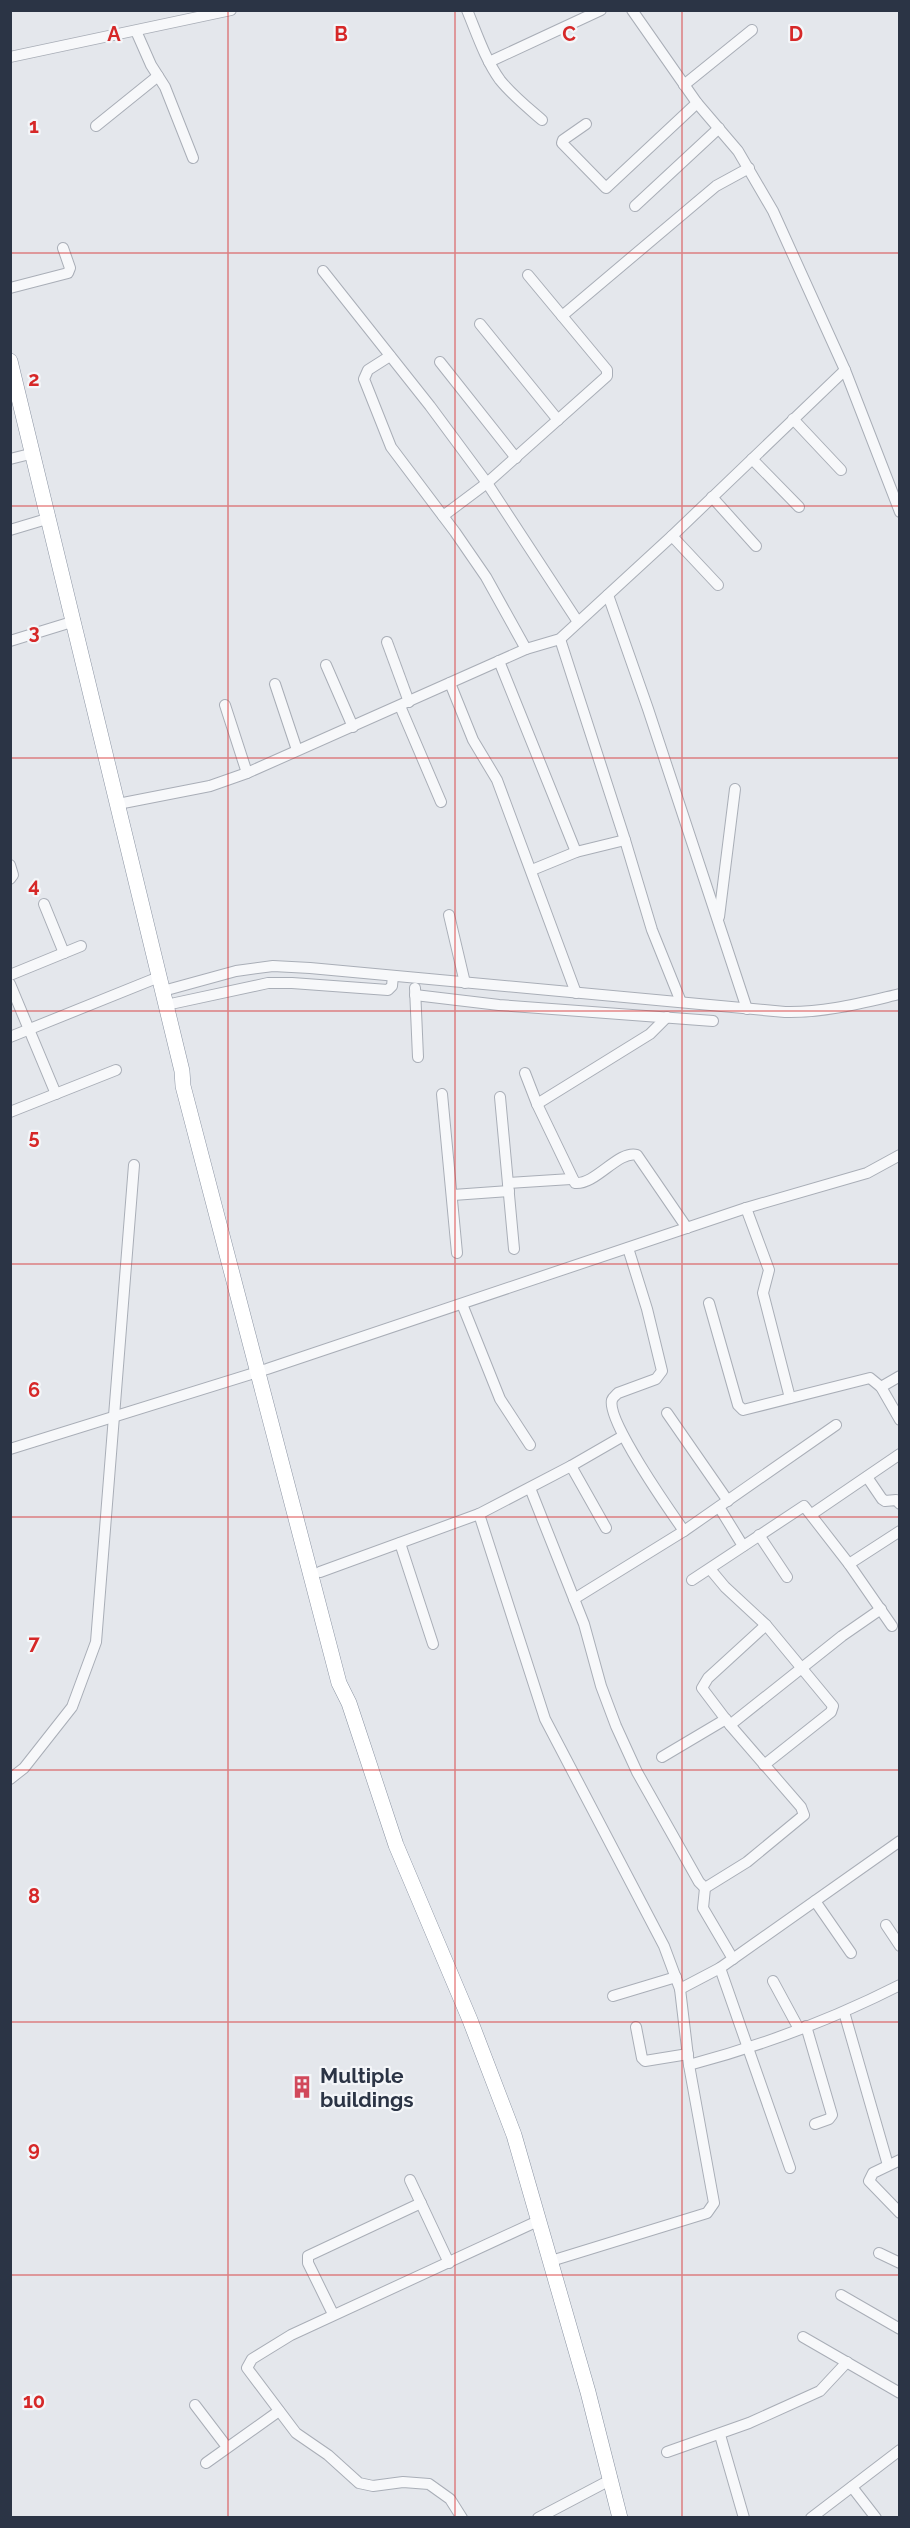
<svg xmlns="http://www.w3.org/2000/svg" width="910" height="2528" font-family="Raleway,sans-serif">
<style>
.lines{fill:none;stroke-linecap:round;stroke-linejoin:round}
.minor-casing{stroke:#a9aeb7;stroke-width:12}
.highway-casing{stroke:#8b94a3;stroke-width:16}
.minor{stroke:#f7f8fa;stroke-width:10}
.highway{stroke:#fff;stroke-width:15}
.grid{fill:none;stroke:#d62828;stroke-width:1.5;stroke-opacity:0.55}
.labels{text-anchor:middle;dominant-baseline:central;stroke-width:4.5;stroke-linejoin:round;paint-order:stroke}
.poi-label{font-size:21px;font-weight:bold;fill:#2b3445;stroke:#f4f6f9;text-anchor:start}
.grid-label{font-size:20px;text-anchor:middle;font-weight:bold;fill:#d62828;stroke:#f4f6f9;stroke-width:4.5;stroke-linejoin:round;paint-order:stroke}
</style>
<rect width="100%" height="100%" fill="#e4e7ec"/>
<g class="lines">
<g class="minor-casing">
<g id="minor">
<path d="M 467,10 C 477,34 485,59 500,80 C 512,95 527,107 542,120"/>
<path d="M 632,10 L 697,103 L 738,151 L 773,211 L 845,370 L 900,512"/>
<path d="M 136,31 L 151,65 L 165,87 L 193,158"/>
<path d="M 10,57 L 231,10"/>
<path d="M 489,62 L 601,10"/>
<path d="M 684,85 L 752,30"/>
<path d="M 586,124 L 563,140 L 562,143 L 606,188 L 697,103"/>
<path d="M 96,126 L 158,76"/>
<path d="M 635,206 L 719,128"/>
<path d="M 323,271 L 430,406 L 487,483 L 578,622"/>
<path d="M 10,288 L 68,273 L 70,268 L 63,248"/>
<path d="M 562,316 L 716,186 L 749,168"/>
<path d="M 480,324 L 558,420"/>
<path d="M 390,356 L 368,370 L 364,379 L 391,447 L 455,532 L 486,577 L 526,649"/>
<path d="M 440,362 L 516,458"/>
<path d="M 793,419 L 841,470"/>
<path d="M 10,459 L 34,453"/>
<path d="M 752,459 L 799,507"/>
<path d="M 712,497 L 756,546"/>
<path d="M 443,516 L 487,483 L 607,376 L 607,370 L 528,275"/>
<path d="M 10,530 L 50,518"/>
<path d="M 672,536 L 718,585"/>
<path d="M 608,595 L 648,709 L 747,1009"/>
<path d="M 560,639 L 625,840 L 652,930 L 681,1002"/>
<path d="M 10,641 L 75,621"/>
<path d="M 387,642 L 409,702"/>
<path d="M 499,661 L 576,852"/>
<path d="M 326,665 L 353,727"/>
<path d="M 450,683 L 473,740 L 497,780 L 576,993"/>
<path d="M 275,684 L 297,750"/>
<path d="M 225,705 L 247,773"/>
<path d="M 400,706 L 441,802"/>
<path d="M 118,804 L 210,786 L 247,773 L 526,649 L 560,639 L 672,536 L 845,370"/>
<path d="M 10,865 L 13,875 L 10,879"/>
<path d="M 532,870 L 576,852 L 625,840"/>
<path d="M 44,904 L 64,953"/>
<path d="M 449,915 L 465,983"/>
<path d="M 719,917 L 735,789"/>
<path d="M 10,975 L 81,946"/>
<path d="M 10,984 L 56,1094"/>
<path d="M 415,988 L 418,1057"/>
<path d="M 163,991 L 236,971 L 273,966 L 310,968 L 785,1012 C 824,1013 861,1003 900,994"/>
<path d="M 415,995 L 499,1005 L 713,1021"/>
<path d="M 166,1005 L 268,983 L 292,983 L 388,990 L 392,986 L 393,976"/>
<path d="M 10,1037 L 159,977"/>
<path d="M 525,1073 L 537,1104 L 575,1183 C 596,1185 618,1150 637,1155 L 687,1228"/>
<path d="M 442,1094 L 457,1253"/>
<path d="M 500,1097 L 514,1249"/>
<path d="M 537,1104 L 650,1034 L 667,1017"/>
<path d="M 10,1112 L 116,1070"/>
<path d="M 508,1183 L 571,1179"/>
<path d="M 453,1195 L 509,1191"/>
<path d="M 746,1208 L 769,1270 L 763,1293 L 790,1398"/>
<path d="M 628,1248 L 647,1309 L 662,1371 L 656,1379 L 618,1393 C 615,1396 613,1397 612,1400 C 606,1420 670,1511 684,1531"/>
<path d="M 709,1303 L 738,1405 L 743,1410 L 870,1378 L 881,1387 L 900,1420"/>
<path d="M 462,1304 L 500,1399 L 530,1445"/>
<path d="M 881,1387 L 900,1376"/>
<path d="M 667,1413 L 728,1501"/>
<path d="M 10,1449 L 267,1369 L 746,1208 L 867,1173 L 900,1155"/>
<path d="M 571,1466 L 606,1528"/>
<path d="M 867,1477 L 882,1499 L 885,1501 L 896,1500 L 900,1504"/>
<path d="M 530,1488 L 584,1624 L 601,1686 L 616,1726 L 637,1772 L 699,1882 L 705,1888 L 747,1862 L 804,1815 L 801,1807 L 730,1725 L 702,1688 L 708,1678 L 766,1625"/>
<path d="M 719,1507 L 743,1546"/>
<path d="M 812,1514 L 900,1454"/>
<path d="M 759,1535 L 787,1577"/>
<path d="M 400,1543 L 433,1644"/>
<path d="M 849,1564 L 900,1531"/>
<path d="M 710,1569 L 725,1587 L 766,1625 L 833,1706 L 831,1712 L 764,1765"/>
<path d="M 320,1572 L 479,1514"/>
<path d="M 692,1580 L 804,1506 L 849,1564 L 892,1626"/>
<path d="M 574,1599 L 684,1531 L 836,1425"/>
<path d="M 730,1725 L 842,1636 L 881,1609"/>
<path d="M 662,1757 L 726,1719"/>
<path d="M 10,1779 L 24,1768 L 72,1707 L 96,1642 L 134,1165"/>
<path d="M 705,1888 L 703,1908 L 733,1959"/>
<path d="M 815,1901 L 851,1953"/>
<path d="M 886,1925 L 900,1946"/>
<path d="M 720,1968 L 790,2168"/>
<path d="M 773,1981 L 799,2029"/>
<path d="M 680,1989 L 720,1968 L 900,1841"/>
<path d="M 613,1996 L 676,1977"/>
<path d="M 844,2012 L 888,2165"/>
<path d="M 806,2026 L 832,2115 L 829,2119 L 815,2124"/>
<path d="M 636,2027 L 642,2058 L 645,2061 L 688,2054"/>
<path d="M 689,2065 C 761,2046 833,2019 900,1985"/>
<path d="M 900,2160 L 873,2173 L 869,2181 L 900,2213"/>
<path d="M 410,2180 L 449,2263"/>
<path d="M 879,2253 L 900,2263"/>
<path d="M 551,2261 L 707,2213 L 714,2203 L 689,2065 L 680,1989 L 664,1946 L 545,1719 L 479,1514 L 571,1466 L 623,1436"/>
<path d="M 841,2295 L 900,2329"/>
<path d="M 333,2314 L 308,2263 L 308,2256 L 421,2203"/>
<path d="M 803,2337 L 900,2393"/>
<path d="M 195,2405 L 227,2447"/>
<path d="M 720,2435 L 744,2518"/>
<path d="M 667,2452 L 749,2423 L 820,2391 L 847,2362"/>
<path d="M 206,2463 L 279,2411"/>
<path d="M 852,2487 L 876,2518"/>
<path d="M 462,2518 L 450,2499 L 429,2484 L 403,2482 L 373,2486 L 359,2483 L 328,2455 L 296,2433 L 247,2368 L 252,2359 L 291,2335 L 540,2220"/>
<path d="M 538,2518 L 612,2479"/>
<path d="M 811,2518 L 900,2450"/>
</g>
</g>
<g class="highway-casing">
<path id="highway" d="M 10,361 L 182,1071 L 183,1086 L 339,1683 L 349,1703 L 396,1845 L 470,2020 L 514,2135 L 588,2392 L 620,2518"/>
</g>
<use href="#minor" class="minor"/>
<use href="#highway" class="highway"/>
</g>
<path class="grid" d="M 228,10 L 228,2518M 455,10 L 455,2518M 682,10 L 682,2518M 10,253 L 900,253M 10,506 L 900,506M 10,758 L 900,758M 10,1011 L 900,1011M 10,1264 L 900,1264M 10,1517 L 900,1517M 10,1770 L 900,1770M 10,2022 L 900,2022M 10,2275 L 900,2275"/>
<defs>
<g id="building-bare" transform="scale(1.8)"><path d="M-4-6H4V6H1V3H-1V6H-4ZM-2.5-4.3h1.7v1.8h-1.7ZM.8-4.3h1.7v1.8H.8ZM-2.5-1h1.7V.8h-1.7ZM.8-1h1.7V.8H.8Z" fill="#d1495b" stroke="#f4f6f9" stroke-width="2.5" paint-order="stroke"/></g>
</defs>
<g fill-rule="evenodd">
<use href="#building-bare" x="302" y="2087"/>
</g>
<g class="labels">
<g class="poi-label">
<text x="320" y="2075">Multiple<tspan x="320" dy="24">buildings</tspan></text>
</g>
</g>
<g class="grid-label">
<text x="114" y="41">A</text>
<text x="341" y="41">B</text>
<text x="569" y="41">C</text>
<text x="796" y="41">D</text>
<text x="34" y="133">1</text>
<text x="34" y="386">2</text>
<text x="34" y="639">3</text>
<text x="34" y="892">4</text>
<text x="34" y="1144">5</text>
<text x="34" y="1397">6</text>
<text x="34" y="1650">7</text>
<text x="34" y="1903">8</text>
<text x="34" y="2156">9</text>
<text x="34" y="2408">10</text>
</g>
<rect width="910" height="2528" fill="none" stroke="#2b3445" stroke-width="24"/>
</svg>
